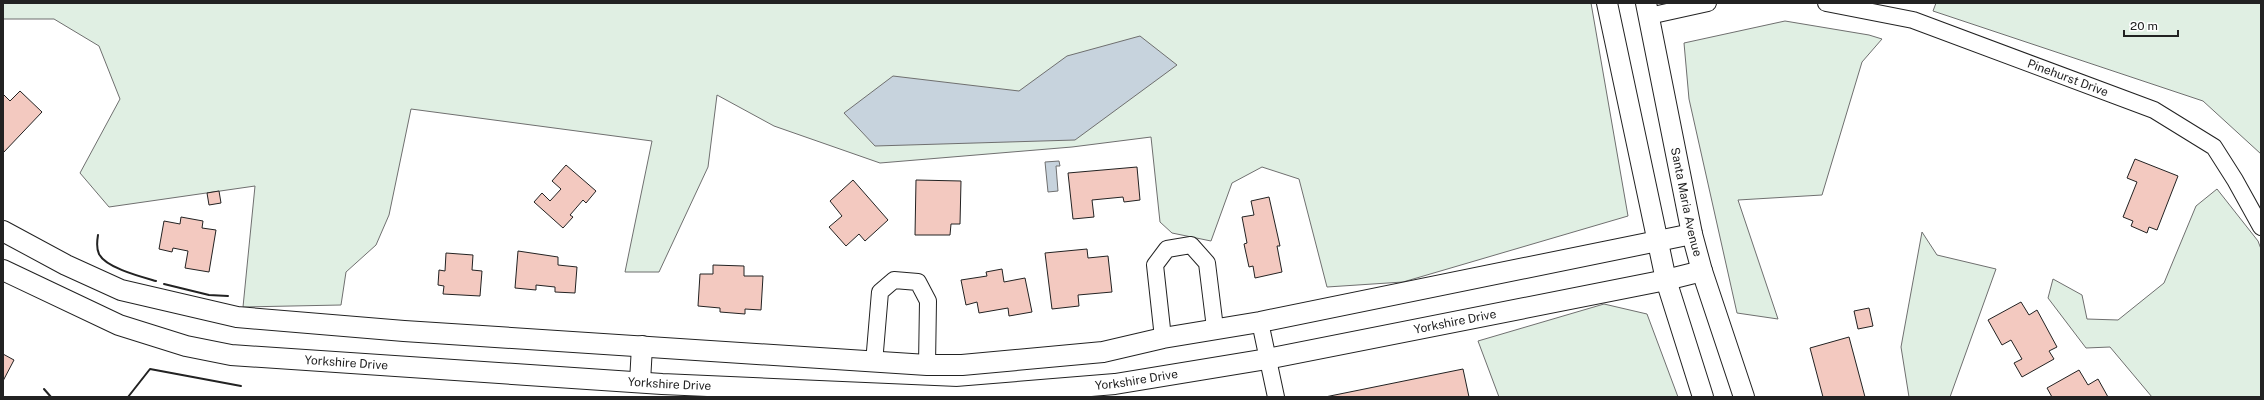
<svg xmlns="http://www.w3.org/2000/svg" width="2264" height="400" font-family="'Public Sans',sans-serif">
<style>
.green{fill:#e0efe3;stroke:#6f6f6f}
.water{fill:#c7d3dd;stroke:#6f6f6f}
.building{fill:#f3c9c0;stroke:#222}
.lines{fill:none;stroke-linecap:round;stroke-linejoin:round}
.minor-casing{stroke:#222;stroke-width:18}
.tertiary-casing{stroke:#222;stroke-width:22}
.minor{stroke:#fff;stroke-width:16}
.tertiary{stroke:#fff;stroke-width:20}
.wall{stroke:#222;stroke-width:2}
.labels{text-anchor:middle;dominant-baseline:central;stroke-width:3;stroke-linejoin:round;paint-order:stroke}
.street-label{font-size:12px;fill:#222;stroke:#fff}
</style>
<rect width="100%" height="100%" fill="#fff"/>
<g class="green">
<path d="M 3,3 L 1591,3 L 1628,216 L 1403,282 L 1327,287 L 1299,179 L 1262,167 L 1232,183 L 1211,241 L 1172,233 L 1160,222 L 1151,137 L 1072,147 L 880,163 L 774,126 L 717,95 L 708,167 L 659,272 L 625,272 L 652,141 L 411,109 L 389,215 L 376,245 L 346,272 L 341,305 L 243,307 L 255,186 L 109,207 L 80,173 L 120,99 L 99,46 L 54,19 L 3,19 Z"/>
<path d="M 1936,3 L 2261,3 L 2261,154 L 2203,101 L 1933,11 Z"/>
<path d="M 1785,21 L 1869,35 L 1882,39 L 1862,62 L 1822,195 L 1738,200 L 1778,319 L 1737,313 L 1689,99 L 1684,43 Z"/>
<path d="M 2217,189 L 2258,241 L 2261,249 L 2261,397 L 2152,397 L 2110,347 L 2086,348 L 2048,298 L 2053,279 L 2082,295 L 2087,319 L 2118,320 L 2164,283 L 2196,206 Z"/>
<path d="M 1922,232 L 1937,255 L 1996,269 L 1950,397 L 1909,397 L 1901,347 Z"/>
<path d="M 1604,304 L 1647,314 L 1678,397 L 1499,397 L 1478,341 Z"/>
</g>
<g class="water">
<path d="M 1140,36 L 1177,65 L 1075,140 L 875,146 L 844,113 L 893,76 L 1019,91 L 1067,56 Z"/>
<path d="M 1059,161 L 1060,166 L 1056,166 L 1058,191 L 1048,192 L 1045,162 Z"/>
</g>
<g class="building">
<path d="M 20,91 L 42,112 L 3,153 L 3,94 L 10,101 Z"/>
<path d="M 2135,159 L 2178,176 L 2157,230 L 2149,227 L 2147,233 L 2131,226 L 2133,221 L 2123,217 L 2137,182 L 2127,178 Z"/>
<path d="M 566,165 L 596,191 L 586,203 L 583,200 L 570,215 L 573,217 L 563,228 L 534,202 L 542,193 L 550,201 L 561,189 L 552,181 Z"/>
<path d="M 1137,167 L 1140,200 L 1124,202 L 1123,197 L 1092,200 L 1094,217 L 1073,219 L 1068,173 Z"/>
<path d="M 853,180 L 888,220 L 865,241 L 859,234 L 846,246 L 829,227 L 842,216 L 830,201 Z"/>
<path d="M 916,180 L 961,181 L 960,224 L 951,224 L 950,235 L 915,235 Z"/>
<path d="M 219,191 L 221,203 L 209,205 L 207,193 Z"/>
<path d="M 1269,197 L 1280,246 L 1277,246 L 1282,272 L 1255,278 L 1253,266 L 1249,267 L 1244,244 L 1247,243 L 1242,217 L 1254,215 L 1251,201 Z"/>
<path d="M 181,217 L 203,221 L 202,228 L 216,230 L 209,272 L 185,268 L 188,251 L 173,248 L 172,252 L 159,249 L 164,221 L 180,224 Z"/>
<path d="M 1087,249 L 1088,258 L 1108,256 L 1112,292 L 1078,295 L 1079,306 L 1052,309 L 1045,253 Z"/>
<path d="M 518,251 L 558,257 L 558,265 L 577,267 L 575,293 L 555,292 L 555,287 L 536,285 L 536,290 L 515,288 Z"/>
<path d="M 446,253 L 473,255 L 472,270 L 482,271 L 480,296 L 443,294 L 444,286 L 438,285 L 439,270 L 445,271 Z"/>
<path d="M 713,265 L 744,266 L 744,276 L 763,276 L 761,310 L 745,309 L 745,314 L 720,312 L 720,308 L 698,306 L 700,274 L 713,274 Z"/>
<path d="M 1002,269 L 1004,282 L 1025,278 L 1032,312 L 1009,316 L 1008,308 L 979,313 L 977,302 L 966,305 L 961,280 L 987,276 L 986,272 Z"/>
<path d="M 2021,302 L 2029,315 L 2037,310 L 2057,347 L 2049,351 L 2054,359 L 2022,377 L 2014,363 L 2022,359 L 2011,340 L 2002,345 L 1988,320 Z"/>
<path d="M 1869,308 L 1873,326 L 1858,329 L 1854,311 Z"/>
<path d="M 1849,337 L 1865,397 L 1823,397 L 1810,348 Z"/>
<path d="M 3,354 L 14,360 L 3,381 Z"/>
<path d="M 1463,369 L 1469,397 L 1325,397 Z"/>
<path d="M 2079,370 L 2088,385 L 2098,379 L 2108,397 L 2052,397 L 2047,388 Z"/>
</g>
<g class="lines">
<g class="minor-casing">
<g id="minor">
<path id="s1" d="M 1826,3 L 1913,20 L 2154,110 L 2214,147 L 2235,180 L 2261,227"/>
<path d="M 1649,16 L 1708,3"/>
<path d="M 1260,322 L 1276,397"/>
<path d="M 1163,338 L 1155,265 L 1167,249 L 1191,245 L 1207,263 L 1215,328"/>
<path d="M 874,363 L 880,292 L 894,280 L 918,282 L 928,301 L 927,365"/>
</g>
</g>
<g class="tertiary-casing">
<g id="tertiary">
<path d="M 1607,3 L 1666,280 L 1703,397"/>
<path id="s2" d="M 1646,3 L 1692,234 L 1702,271 L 1744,397"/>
<path d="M 3,231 L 66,265 L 121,290 L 237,317 L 404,331 L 927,365 L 962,365 L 1103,352 L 1163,338 L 1260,322 L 1692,234"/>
<path id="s3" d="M 3,270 L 119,325 L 186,346 L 231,355 L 662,384 L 957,397 L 1115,384 L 1267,359 L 1666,280 L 1702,271"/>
<path d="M 640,382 L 642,346"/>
</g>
</g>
<use href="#minor" class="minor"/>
<use href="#tertiary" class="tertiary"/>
<g class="wall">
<path d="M 98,235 C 97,241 96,248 99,254 C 106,268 142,277 156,281"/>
<path d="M 164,284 L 209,295 L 228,296"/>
<path d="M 44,389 L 51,397"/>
<path d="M 128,397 L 150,369 L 241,386"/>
</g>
</g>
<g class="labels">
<g class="street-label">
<text stroke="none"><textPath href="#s1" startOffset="254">Pinehurst Drive</textPath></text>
<text stroke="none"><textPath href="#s2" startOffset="203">Santa Maria Avenue</textPath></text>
<text stroke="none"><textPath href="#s3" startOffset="1476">Yorkshire Drive</textPath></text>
<text stroke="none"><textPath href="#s3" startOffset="360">Yorkshire Drive</textPath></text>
<text stroke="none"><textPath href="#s3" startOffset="1152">Yorkshire Drive</textPath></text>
<text stroke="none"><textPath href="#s3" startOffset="684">Yorkshire Drive</textPath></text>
</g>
</g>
<rect width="2264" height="400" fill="none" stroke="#222222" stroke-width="8"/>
<path d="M2124 30v6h54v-6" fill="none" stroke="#222222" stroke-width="2"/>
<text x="2130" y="30" font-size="12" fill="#222222" stroke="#ffffff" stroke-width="3" paint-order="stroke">20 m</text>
</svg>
